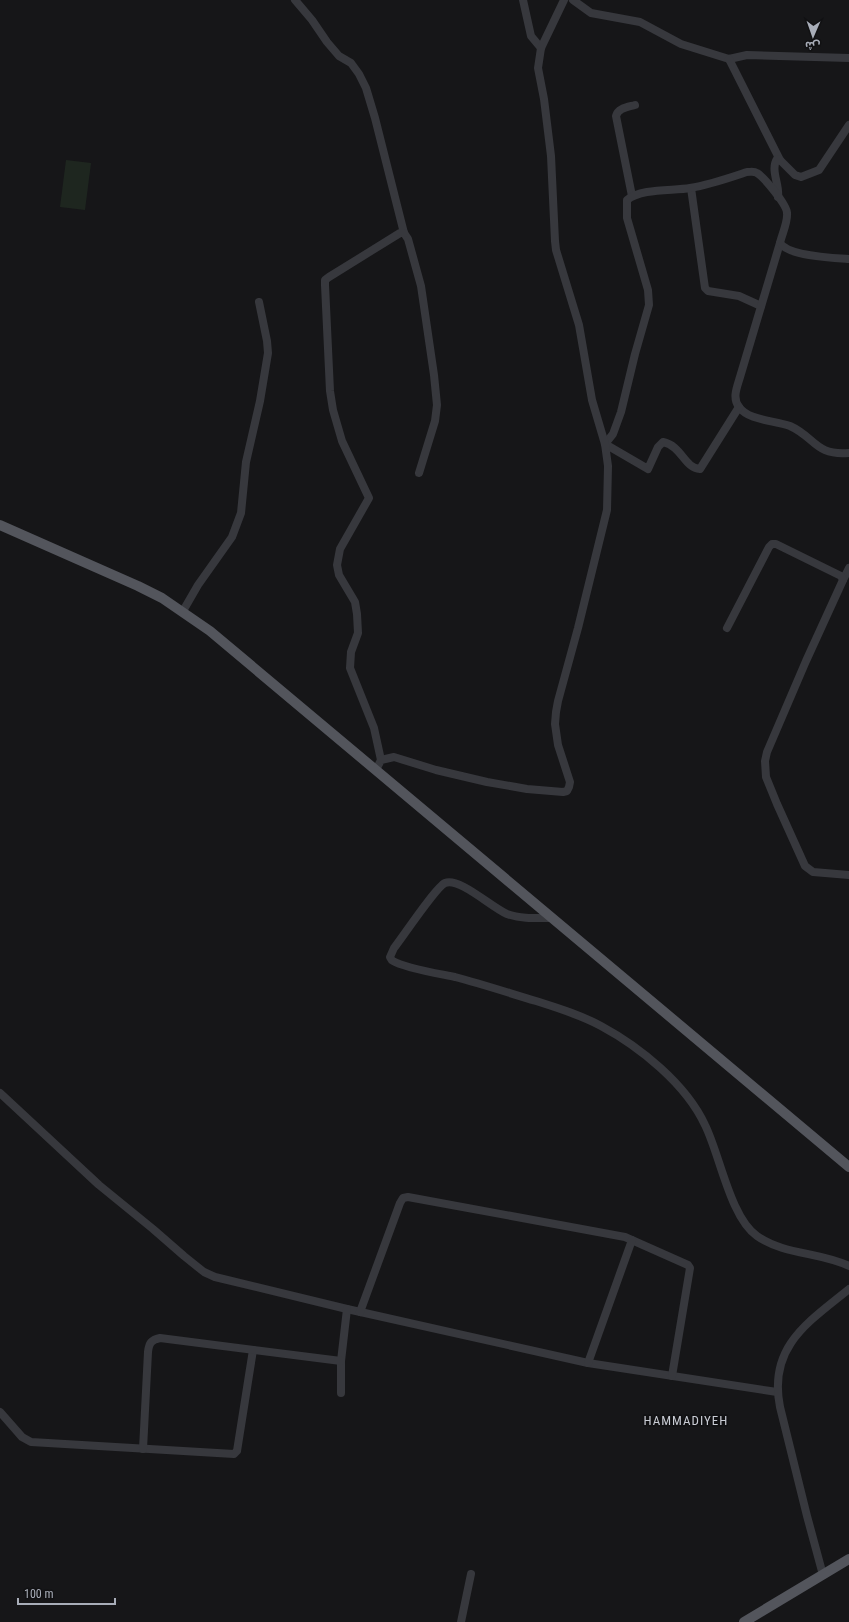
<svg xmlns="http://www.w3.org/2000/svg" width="849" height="1622" font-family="'Roboto Condensed','Noto Sans Arabic',sans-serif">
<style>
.green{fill:#1e261f}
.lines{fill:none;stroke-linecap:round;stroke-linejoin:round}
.minor{stroke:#37383d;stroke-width:8}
.major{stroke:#53555c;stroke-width:10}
.labels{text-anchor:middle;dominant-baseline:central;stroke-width:3.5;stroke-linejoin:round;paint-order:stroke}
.quarter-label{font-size:13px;letter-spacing:1px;fill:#c9ccd4;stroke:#111113}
</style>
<rect width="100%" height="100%" fill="#161618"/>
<path class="green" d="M 66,160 L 91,163 L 85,210 L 60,207 Z"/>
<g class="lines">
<g class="minor">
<path d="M 295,0 L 312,20 L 327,42 L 339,56 L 351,63 L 359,74 L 366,88 L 375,118 L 404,233 L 408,239 L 421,286 L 434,375 L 437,405 L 435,421 L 419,473"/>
<path d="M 523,0 L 531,36 L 541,48"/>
<path d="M 573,0 L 591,13 L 640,22 L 681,44 L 729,59 L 747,55 L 849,58"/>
<path d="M 729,59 L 780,160"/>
<path d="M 691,188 L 705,288 L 708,291 L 739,296 L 761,306"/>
<path d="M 632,196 L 616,116 C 618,108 628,107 635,105"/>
<path d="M 778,197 C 780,185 770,170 777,159 L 780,160 L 795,175 L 801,177 L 819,170 L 849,125"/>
<path d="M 780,243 L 740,377 C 737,387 732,398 739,407 C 749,421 774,420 790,426 C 815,437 815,456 849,453"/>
<path d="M 739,407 L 700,469 C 684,468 682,446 663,442 L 658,447 L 648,469 L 605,444 L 613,434 L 621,412 L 635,354 L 649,305 L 648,290 L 627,218 L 627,200 C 641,188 673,191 690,188 C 709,185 729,178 747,172 C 751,172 754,171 757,173 C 764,177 787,205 787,213 C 788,222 782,234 780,243 C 788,256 834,258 849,259"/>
<path d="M 843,580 L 849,568"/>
<path d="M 183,611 L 198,585 L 232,537 L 241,513 L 246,462 L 260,401 L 268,353 L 267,341 L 259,302"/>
<path d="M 727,628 L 769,547 L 772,544 L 776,544 L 841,576 L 843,580 L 806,661 L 767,752 L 765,761 L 766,777 L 777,804 L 805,866 L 813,872 L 849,875"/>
<path d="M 381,760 L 374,728 L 350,668 L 351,652 L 358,633 L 357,614 L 355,602 L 339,575 L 337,565 L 340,549 L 369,498 L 342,441 L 333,410 L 330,391 L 325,285 L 325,280 L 329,277 L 400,233 L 404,233"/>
<path d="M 376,770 L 381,760 L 394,757 L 436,770 L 487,782 L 527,789 L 563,792 L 567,791 L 569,787 L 570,782 L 558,745 L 555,724 L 556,712 L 558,701 L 578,628 L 607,510 L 608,466 L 605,444 L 592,400 L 579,325 L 556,250 L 555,241 L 551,156 L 544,99 L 538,68 L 541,48 L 564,0"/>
<path d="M 552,918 C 537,918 521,919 507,914 C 491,907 459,877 445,883 C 436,887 402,938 394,948 L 390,957 C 391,959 391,960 393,961 C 404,968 441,974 455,977 C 482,984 509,993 536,1001 C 558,1008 581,1015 601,1026 C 640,1047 686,1084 705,1125 C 720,1155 730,1217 757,1236 C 784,1255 820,1252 849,1266"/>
<path d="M 0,1093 L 99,1185 L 153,1229 L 184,1256 L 204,1272 L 215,1277 L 347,1309 L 588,1363 L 777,1392"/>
<path d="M 360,1312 L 400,1203 L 403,1198 L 408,1197 L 625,1237 L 688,1265 L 690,1268 L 672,1376"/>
<path d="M 588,1363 L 632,1240"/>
<path d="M 341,1393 L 341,1361 L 347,1309"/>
<path d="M 0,1412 L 22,1437 L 31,1442 L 234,1454 L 237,1451 L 253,1350"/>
<path d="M 143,1449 L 148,1352 C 149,1343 151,1340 160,1338 L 341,1361"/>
<path d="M 823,1575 L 807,1516 L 780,1407 C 768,1347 807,1323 849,1289"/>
<path d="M 461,1622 L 471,1574"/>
</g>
<g class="major">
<path d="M 0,525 L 138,586 L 162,598 L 210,631 L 849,1167"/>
<path d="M 744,1622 L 849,1559"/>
</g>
</g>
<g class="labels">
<g class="quarter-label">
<text x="686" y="1420">HAMMADIYEH</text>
</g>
</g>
<g transform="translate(813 36) rotate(182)" stroke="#111113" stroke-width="3" paint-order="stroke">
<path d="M0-3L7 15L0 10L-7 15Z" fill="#a8adb8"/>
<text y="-6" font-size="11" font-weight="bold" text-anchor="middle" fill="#a8adb8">ش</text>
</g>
<path d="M18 1598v6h97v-6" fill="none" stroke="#a8adb8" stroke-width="2"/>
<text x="24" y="1598" font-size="12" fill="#a8adb8" stroke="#111113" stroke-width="3" paint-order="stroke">100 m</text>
</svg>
